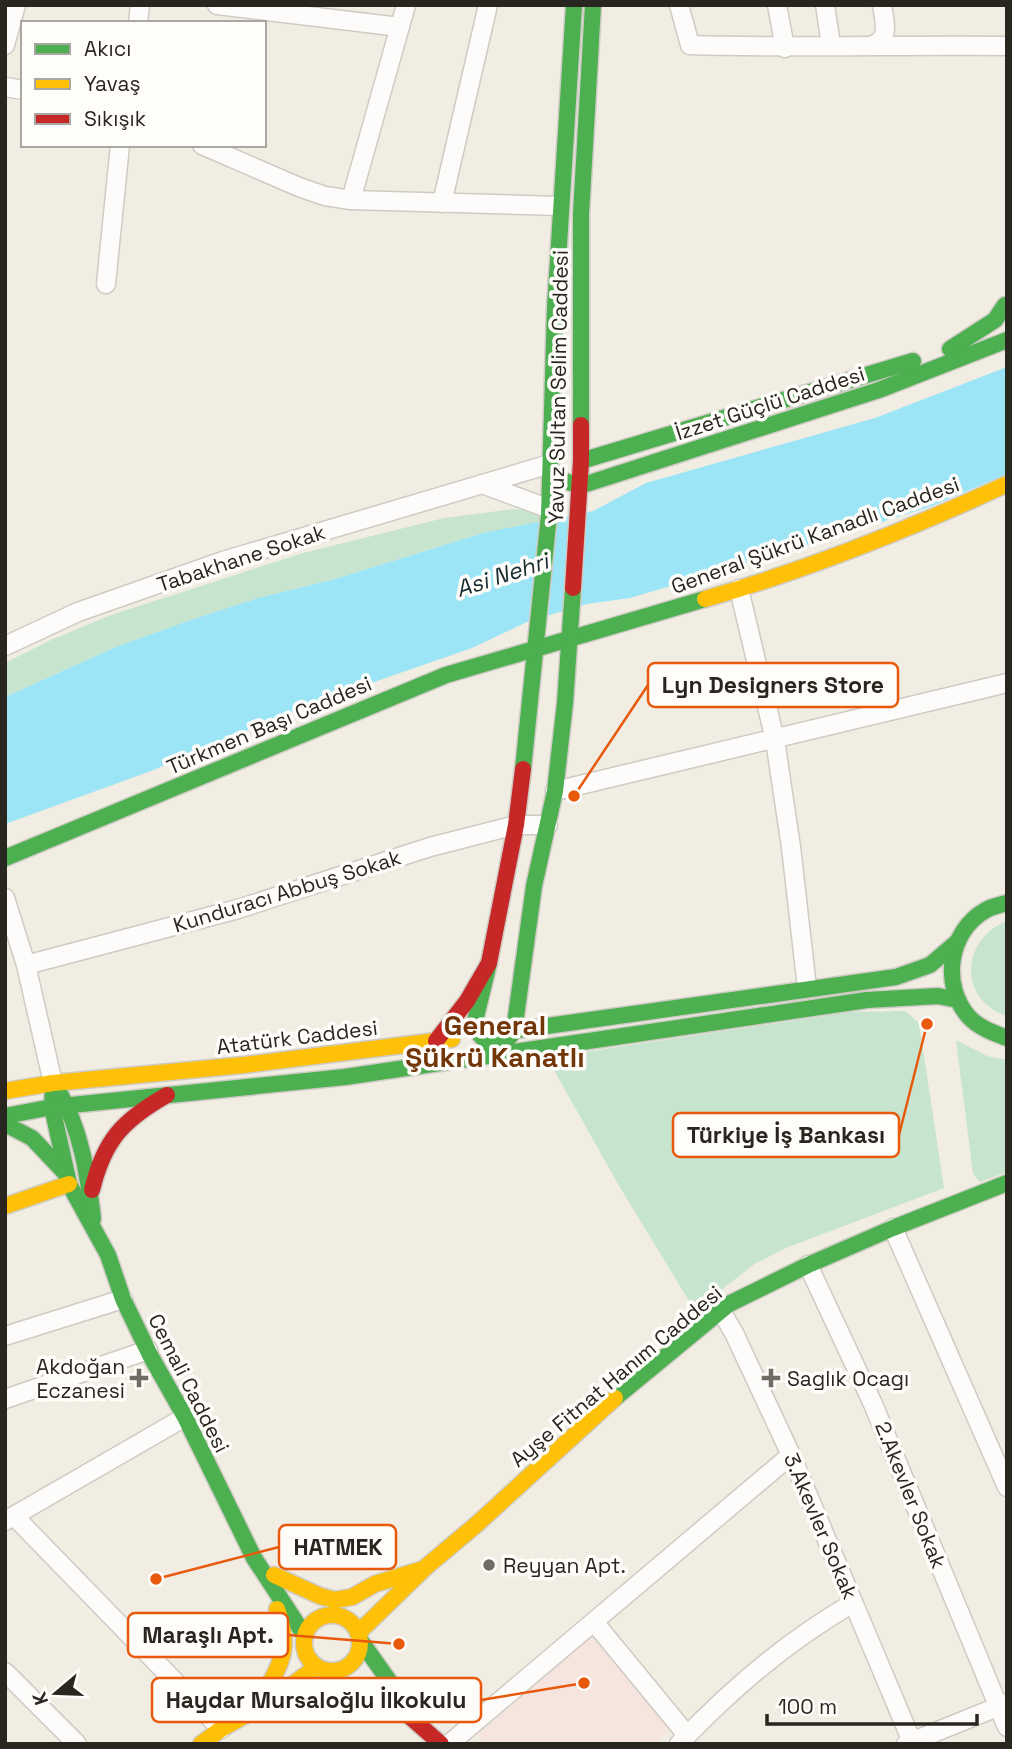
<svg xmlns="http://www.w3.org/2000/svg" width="1012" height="1749" font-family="'Space Grotesk',sans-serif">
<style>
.education{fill:#f6e5de}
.green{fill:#c7e5ce}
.water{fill:#9ce5f7}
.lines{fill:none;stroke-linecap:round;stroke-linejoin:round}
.street-casing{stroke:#cecbc4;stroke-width:21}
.fast-casing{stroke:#cecbc4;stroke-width:19}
.slow-casing{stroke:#cecbc4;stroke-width:19}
.jam-casing{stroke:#cecbc4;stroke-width:19}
.street{stroke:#fdfcfb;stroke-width:18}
.fast{stroke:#4caf50;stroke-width:16}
.slow{stroke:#ffc107;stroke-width:16}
.jam{stroke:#c62828;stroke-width:16}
.poi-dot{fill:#6f6c64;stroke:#fffdfa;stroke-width:2.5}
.labels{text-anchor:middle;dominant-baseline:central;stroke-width:7;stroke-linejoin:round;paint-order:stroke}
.street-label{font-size:21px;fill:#29261f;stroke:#fffdfa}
.poi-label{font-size:21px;fill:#29261f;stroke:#fffdfa;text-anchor:start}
.water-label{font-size:23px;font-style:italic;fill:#1a2d33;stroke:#fffdfa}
.district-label{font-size:28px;font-weight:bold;fill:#733609;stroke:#fffdfa}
.leader{fill:none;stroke:#e8590c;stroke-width:2.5}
.callout-dot{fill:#e8590c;stroke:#fffdfa;stroke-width:2.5}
.callout{fill:#fffdfa;stroke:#e8590c;stroke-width:2.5}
.callout-label{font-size:23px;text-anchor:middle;font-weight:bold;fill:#29261f}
</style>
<rect width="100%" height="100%" fill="#f1ede3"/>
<path class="education" d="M 592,1636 L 670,1730 L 654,1744 L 485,1744 L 477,1735 Z"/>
<g class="green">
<path d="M 513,509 L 539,511 L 539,523 L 483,533 L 335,579 L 258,598 L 188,621 L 116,647 L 5,697 L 5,663 L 51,640 L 111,615 L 303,553 L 444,518 Z"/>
<path d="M 1007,921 L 1007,1016 C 957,1000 961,939 1007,921 Z"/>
<path d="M 905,1011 L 919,1023 L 944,1188 L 786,1248 L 753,1265 L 695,1311 L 618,1184 L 551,1065 L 585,1052 L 851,1012 Z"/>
<path d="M 956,1040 L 987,1056 L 1007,1060 L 1007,1172 L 980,1182 L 973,1174 Z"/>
</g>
<path class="water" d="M 1007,367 L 1007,474 L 932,506 L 829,539 L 630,598 L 587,604 L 529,621 L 472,648 L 305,706 L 151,771 L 5,824 L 5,697 L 116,647 L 188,621 L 258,598 L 335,579 L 483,533 L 593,511 L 646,483 L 875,418 Z"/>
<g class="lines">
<g class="street-casing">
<g id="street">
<path d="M 217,5 L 400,27"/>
<path d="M 679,5 L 690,45 C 795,48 901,45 1007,46"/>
<path d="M 777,5 L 785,48"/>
<path d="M 825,5 L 831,45"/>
<path d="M 138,23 L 140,5"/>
<path d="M 5,45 L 16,5"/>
<path d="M 873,45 C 891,39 884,20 882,5"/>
<path d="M 5,87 L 23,90"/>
<path d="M 202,145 L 299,187 L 325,196 L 351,200 L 560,206"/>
<path d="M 351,200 L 406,5"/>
<path d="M 442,203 L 488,5"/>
<path d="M 106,284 L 120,145"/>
<path d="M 482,484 L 550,509"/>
<path d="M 739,589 L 775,740 L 791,847 L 807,988"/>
<path d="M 5,646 L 78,612 L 223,561 L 550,464"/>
<path d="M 555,791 L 1007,683"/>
<path d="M 5,898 L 26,965 L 53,1083"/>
<path d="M 26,965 L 238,909 L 430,847 L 516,825 L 548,825"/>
<path d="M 893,1228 L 1007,1487"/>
<path d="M 808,1265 L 873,1404 L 1007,1727"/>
<path d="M 721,1311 L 734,1333 L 791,1455 L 913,1744"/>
<path d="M 5,1336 L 123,1299"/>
<path d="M 5,1399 L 148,1350"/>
<path d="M 14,1516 L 221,1729"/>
<path d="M 5,1521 L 185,1417"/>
<path d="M 594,1622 L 687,1735"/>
<path d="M 5,1672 L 77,1744"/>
<path d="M 449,1744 L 791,1455"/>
<path d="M 679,1744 C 730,1690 789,1640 853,1603"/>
<path d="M 906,1744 L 1007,1703"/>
</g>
</g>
<g class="fast-casing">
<g id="fast">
<path d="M 950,349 L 995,320 L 1005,305"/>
<path d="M 581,425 L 581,214 L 593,5"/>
<path d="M 581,461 L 913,361"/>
<path d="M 565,481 L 580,486 L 879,390 L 1007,340"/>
<path d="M 523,769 L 549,515 L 555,308 L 574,5"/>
<path d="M 5,858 L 446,675 L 705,599"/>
<path d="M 1007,903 C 1000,905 993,906 986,910 C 948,931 941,986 969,1017 C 979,1028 994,1033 1007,1038"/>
<path d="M 489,963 L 475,1021 L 480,1035 L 497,1054 L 514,1031 L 534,886 L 555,791 L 565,703 L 573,588"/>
<path d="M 497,1033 L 896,977 L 930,965 L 957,942"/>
<path d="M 53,1088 L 52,1107 L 69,1184 L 108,1255 L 123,1299 L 150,1355 L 185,1417 L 254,1558 L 305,1636"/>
<path d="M 58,1090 C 81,1129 88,1175 93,1219"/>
<path d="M 5,1116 L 52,1107 L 345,1077 L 867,1000 L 938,996 L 958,1000"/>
<path d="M 5,1124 L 32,1138 L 67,1175"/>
<path d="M 615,1398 L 729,1304 L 808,1265 L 893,1228 L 1007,1183"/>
<path d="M 360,1640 L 404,1702"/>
<path d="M 279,1698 L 338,1694 L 396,1704"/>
</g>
</g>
<g class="slow-casing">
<g id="slow">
<path d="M 705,599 C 809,569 910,529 1007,484"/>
<path d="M 5,1091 L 53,1083 L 244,1065 L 452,1039"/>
<path d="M 5,1206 L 69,1184"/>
<path d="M 274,1575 L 320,1596 L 335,1600 L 352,1597 L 375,1584 L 420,1570"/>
<circle cx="332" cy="1643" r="28"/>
<path d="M 358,1633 L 427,1566 L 477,1524 L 615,1398"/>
<path d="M 265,1692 C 284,1659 290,1646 277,1609"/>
<path d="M 201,1744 L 221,1729 L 272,1700 L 316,1667"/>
</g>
</g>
<g class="jam-casing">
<g id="jam">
<path d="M 573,588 L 581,461 L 581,425"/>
<path d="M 436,1041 L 467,1001 L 489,963 L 516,825 L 523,769"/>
<path d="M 92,1190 C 104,1140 123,1120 167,1095"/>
<path d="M 384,1694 L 441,1744"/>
</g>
</g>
<use href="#street" class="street"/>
<use href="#fast" class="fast"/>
<use href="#slow" class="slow"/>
<use href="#jam" class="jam"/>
</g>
<g class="poi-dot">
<path d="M135.5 1367.5h7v7h7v7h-7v7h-7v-7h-7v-7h7z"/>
<path d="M767.5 1367.5h7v7h7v7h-7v7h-7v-7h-7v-7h7z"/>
<circle cx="489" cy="1565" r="7"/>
</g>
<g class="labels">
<g class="street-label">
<text transform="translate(558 387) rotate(-89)">Yavuz Sultan Selim Caddesi</text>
<text transform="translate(770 403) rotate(-18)">İzzet Güçlü Caddesi</text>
<text transform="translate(815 535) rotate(-20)">General Şükrü Kanadlı Caddesi</text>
<text transform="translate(241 558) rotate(-18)">Tabakhane Sokak</text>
<text transform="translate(269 725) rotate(-23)">Türkmen Başı Caddesi</text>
<text transform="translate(287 891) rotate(-17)">Kunduracı Abbuş Sokak</text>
<text transform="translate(297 1037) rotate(-7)">Atatürk Caddesi</text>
<text transform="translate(616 1376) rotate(-40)">Ayşe Fitnat Hanım Caddesi</text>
<text transform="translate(189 1383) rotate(63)">Cemali Caddesi</text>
<text transform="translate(911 1495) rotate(68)">2.Akevler Sokak</text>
<text transform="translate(821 1526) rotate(67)">3.Akevler Sokak</text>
</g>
<g class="poi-label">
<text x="125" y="1366" text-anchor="end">Akdoğan<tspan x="125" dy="24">Eczanesi</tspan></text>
<text x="787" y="1378">Saglık Ocagı</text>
<text x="503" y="1565">Reyyan Apt.</text>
</g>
<g class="water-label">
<text transform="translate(502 575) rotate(-18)">Asi Nehri</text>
</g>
<g class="district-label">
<text x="495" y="1025">General<tspan x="495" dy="32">Şükrü Kanatlı</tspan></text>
</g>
</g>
<path class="leader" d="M574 796L648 685M927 1024L899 1135M156 1579L279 1547M399 1644L288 1635M584 1683L481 1700"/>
<g class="callout-dot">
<circle cx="574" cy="796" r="7"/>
<circle cx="927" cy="1024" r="7"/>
<circle cx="156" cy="1579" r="7"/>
<circle cx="399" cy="1644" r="7"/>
<circle cx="584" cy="1683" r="7"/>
</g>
<g class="callout">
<rect x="648" y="663" width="250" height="44" rx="7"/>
<rect x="673" y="1113" width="226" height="44" rx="7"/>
<rect x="279" y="1525" width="117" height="44" rx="7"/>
<rect x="128" y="1613" width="160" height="44" rx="7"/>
<rect x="152" y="1678" width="329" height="44" rx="7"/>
</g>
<g class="callout-label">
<text x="773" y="693">Lyn Designers Store</text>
<text x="786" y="1143">Türkiye İş Bankası</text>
<text x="338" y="1555">HATMEK</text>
<text x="208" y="1643">Maraşlı Apt.</text>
<text x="316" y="1708">Haydar Mursaloğlu İlkokulu</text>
</g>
<rect width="1012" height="1749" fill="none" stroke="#29261f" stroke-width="14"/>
<rect x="21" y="21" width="245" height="126" fill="#fffdfa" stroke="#a9a7a2" stroke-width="2"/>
<rect x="35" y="44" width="35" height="10" fill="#4caf50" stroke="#a9a7a2" stroke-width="2"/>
<text x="84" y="56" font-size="21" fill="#29261f">Akıcı</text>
<rect x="35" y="79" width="35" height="10" fill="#ffc107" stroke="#a9a7a2" stroke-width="2"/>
<text x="84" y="91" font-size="21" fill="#29261f">Yavaş</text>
<rect x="35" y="114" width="35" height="10" fill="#c62828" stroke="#a9a7a2" stroke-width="2"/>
<text x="84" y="126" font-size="21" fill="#29261f">Sıkışık</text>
<g transform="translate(56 1693) rotate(251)" stroke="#fffdfa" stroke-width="5" paint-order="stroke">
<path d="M0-5L12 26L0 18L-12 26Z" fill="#29261f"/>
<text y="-10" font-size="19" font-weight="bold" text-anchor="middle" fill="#29261f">K</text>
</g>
<path d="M767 1714v10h210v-10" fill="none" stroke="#29261f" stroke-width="3.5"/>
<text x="778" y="1714" font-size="21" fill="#29261f" stroke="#fffdfa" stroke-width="5" paint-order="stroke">100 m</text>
</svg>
